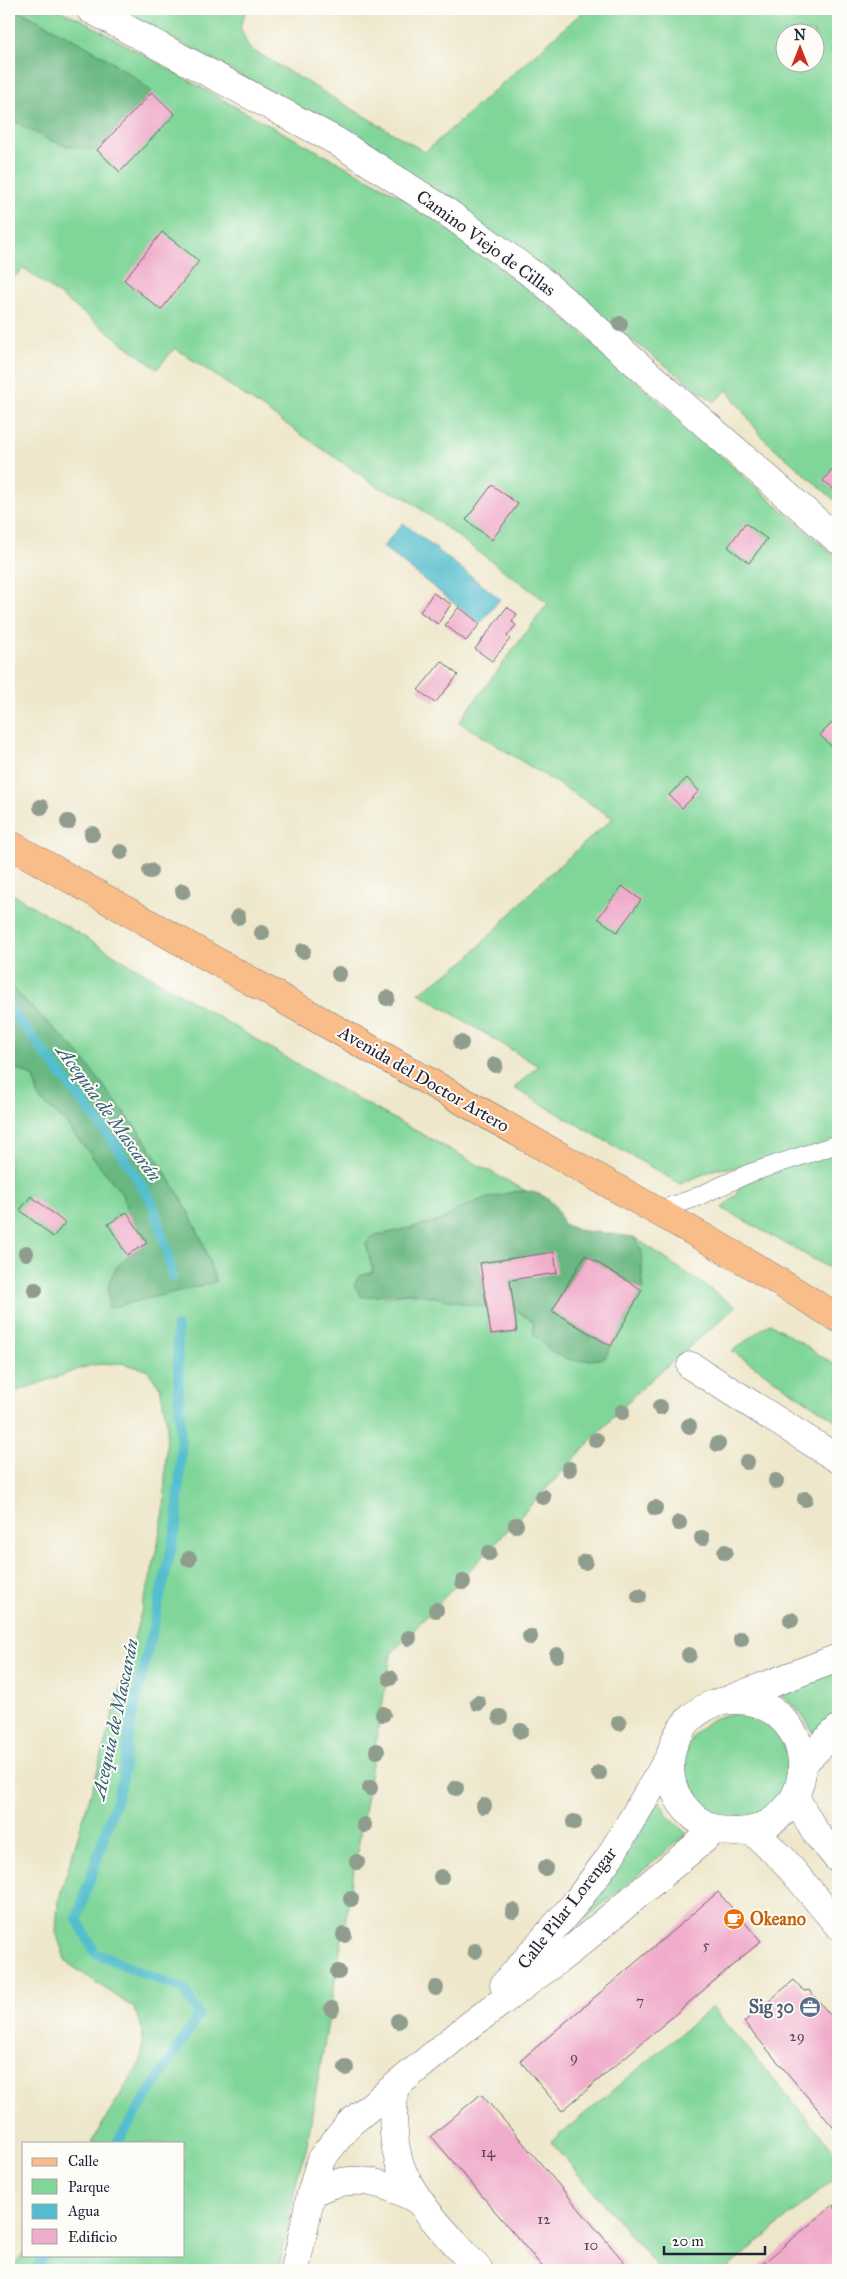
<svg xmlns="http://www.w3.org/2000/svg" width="847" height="2279" font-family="'IM FELL Great Primer',serif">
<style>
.green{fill:#80d699;stroke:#517c6a;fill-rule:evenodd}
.forest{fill:#68b781;stroke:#456c5e}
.water{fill:#52becd;stroke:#3a7084}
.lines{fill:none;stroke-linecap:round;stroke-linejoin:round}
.stream{stroke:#52becd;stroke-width:10}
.building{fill:#f0accb}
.service-casing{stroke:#69676d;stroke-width:19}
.minor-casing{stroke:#69676d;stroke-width:29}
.primary-casing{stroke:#69676d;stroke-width:29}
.service{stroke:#fff;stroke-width:18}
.minor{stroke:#fff;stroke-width:28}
.primary{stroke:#f9bd89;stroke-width:28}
.tree{fill:#909d8e}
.labels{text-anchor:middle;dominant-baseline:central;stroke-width:4;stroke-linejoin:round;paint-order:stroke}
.number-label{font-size:15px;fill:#56445f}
.street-label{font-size:18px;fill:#22223b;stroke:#fdfcf7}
.food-label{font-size:18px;font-weight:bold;fill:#c56008;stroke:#fdfcf7;text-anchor:start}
.service-label{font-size:18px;font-weight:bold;fill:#4e5e75;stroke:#fdfcf7;text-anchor:end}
.water-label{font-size:19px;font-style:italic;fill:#356075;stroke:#fdfcf7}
</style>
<rect width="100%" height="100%" fill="#fdfcf7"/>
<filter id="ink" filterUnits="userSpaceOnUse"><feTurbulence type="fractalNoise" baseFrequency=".02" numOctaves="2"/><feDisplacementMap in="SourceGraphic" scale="10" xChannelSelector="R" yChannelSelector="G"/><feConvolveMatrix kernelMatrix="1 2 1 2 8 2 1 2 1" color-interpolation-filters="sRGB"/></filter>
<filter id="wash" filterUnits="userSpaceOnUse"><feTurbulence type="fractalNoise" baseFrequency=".0096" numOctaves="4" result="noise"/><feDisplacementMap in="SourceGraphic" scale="20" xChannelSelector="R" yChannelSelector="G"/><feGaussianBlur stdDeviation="1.12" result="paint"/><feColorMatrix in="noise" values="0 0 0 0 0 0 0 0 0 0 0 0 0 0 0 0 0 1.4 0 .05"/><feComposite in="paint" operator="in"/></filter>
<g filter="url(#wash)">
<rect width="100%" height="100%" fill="#eee7cb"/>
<g class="green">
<path d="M 9,9 L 57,9 L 82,20 L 230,104 L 404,198 L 469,244 L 563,317 L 838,559 L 838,1273 L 722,1208 L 737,1193 L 745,1167 L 716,1169 L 680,1184 L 514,1088 L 538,1066 L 419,993 L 465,961 L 543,880 L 613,818 L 459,722 L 548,603 L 403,496 L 378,487 L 175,348 L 157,369 L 24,268 L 9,283 Z"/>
<path d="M 115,9 L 250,9 L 245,13 L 240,27 L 249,48 L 425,152 L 586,9 L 838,9 L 838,503 L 763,438 L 727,390 L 714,402 L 395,162 L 199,52 ZM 784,32 L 814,32 L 814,62 L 784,62 Z"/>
<path d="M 9,892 L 332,1085 L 526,1191 L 513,1192 L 460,1208 L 443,1220 L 372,1237 L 366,1244 L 373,1272 L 384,1297 L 406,1293 L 432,1295 L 487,1307 L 491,1334 L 517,1331 L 514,1308 L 533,1322 L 611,1346 L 642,1290 L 642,1252 L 634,1237 L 736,1307 L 639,1390 L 391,1654 L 306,2150 L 298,2174 L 279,2270 L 14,2270 L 24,2252 L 24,2255 L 184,2255 L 184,2143 L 91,2143 L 141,2061 L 143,2031 L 134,2008 L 66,1962 L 56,1932 L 58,1902 L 96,1776 L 152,1572 L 164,1511 L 167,1423 L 160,1387 L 147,1370 L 121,1363 L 91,1365 L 9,1394 L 9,1051 L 16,1068 L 34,1077 L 39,1099 L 63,1120 L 123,1195 L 127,1212 L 147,1243 L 127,1255 L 156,1296 L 216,1282 L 202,1240 L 183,1201 L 33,1009 L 9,985 Z"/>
<path d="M 770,1323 L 838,1367 L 838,1422 L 732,1351 Z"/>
<path d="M 838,1671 L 838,1712 L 814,1733 L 799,1711 L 778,1694 Z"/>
<circle cx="736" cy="1766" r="52"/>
<path d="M 659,1800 L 669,1817 L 687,1834 L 560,1940 C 599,1894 629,1852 659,1800 Z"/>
<path d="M 712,2007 L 838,2155 L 838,2175 L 725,2270 L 660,2270 L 551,2142 Z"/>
</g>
<g class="forest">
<path d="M 9,9 L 16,9 C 62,34 114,57 152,92 L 97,150 C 59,148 41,137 9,118 Z"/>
<path d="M 9,985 L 76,1050 L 144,1138 L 183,1201 L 202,1240 L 216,1282 L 109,1308 C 104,1271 119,1263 146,1243 L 127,1212 L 123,1195 L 63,1120 L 39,1099 L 34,1077 L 16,1068 L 9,1051 Z"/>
<path d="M 526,1191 C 547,1194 557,1203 562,1223 L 577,1230 L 634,1237 L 642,1252 L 642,1290 L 585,1255 L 552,1310 L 611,1346 L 605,1358 C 570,1363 560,1362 534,1335 L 533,1322 L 514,1308 L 481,1263 L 487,1307 C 460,1305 436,1295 409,1293 C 396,1292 377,1297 362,1297 L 354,1285 L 359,1276 L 373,1272 L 366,1243 L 372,1237 L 443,1220 L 460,1208 L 480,1200 L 513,1192 Z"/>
</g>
<path class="water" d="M 403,523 L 500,599 L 480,624 L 383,547 Z"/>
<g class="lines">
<g class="stream">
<path d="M 9,1007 L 118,1148 L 152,1202 L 167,1251 L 172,1277"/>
<path d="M 117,2143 L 199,2015 L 184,1990 L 95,1953 L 77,1919 L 122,1782 L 131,1724 L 177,1523 L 181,1452 L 177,1327"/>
<path d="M 35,2270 L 45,2255"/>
</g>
</g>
<g id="blocks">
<g class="building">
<path d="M 152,92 L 175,114 L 120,172 L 97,150 Z"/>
<path d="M 162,232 L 199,261 L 161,310 L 124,280 Z"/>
<path d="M 832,469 L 838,474 L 838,493 L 823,481 Z"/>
<path d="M 492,485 L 518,504 L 492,540 L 466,520 Z"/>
<path d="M 745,523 L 767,539 L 749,563 L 728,547 Z"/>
<path d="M 433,593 L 451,604 L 438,624 L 420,612 Z"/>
<path d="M 459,607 L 480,624 L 466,641 L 445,625 Z"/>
<path d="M 507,607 L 517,614 L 512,622 L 516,625 L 507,636 L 510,639 L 492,661 L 475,649 Z"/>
<path d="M 442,661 L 458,675 L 435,703 L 418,690 Z"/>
<path d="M 838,717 L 838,745 L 834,749 L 820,735 Z"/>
<path d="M 687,778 L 699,791 L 682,808 L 669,795 Z"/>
<path d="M 622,886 L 641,900 L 617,932 L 598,918 Z"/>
<path d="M 31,1196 L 65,1223 L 53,1237 L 20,1210 Z"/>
<path d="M 127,1212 L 147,1243 L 127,1255 L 108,1224 Z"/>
<path d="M 554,1252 L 557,1273 L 510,1280 L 517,1331 L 491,1334 L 480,1263 Z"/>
<path d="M 585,1255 L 642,1290 L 611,1346 L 552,1311 Z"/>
<path d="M 718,1892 L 761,1941 L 562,2111 L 520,2061 Z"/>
<path d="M 794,1980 L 804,1991 L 809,1990 L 838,2024 L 838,2133 L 744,2022 Z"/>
<path d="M 481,2094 L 513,2131 L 631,2270 L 545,2270 L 431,2136 Z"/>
<path d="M 833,2205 L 838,2212 L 838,2270 L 755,2270 Z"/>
</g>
</g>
</g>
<g filter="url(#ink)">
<use href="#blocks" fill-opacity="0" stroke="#69676d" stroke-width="1"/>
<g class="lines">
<g class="service-casing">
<path id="service" d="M 657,1211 L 692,1199 L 750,1173 L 838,1144"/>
</g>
<g class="minor-casing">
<g id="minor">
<path d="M 90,9 L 336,141 L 444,210 L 543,282 L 838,540"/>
<path d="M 691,1366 L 838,1459"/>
<path d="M 730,1699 L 838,1658"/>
<circle cx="736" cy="1766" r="66"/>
<path d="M 803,1763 L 838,1729"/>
<path d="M 795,1797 L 815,1832 L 838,1859"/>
<path d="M 752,1831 L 782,1858 L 838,1925"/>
<path d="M 504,1985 L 577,1901 L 609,1858 L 670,1756"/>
<path d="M 394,2088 C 393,2112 392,2135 398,2158 C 408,2198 452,2239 479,2270"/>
<path d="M 311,2194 C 349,2170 385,2182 421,2202"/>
<path d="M 295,2270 L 311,2194 L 321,2159 L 349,2124 L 469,2026 L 570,1951 L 715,1830"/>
</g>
</g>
<g class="primary-casing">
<path id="primary" d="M 9,844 L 745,1261 L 838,1318"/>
</g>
<use href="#service" class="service"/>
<use href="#minor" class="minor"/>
<use href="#primary" class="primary"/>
</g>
<g class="tree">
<circle cx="620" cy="324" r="8"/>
<circle cx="41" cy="807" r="8"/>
<circle cx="68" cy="822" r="8"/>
<circle cx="92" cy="834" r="8"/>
<circle cx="121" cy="852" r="8"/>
<circle cx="150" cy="871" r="8"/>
<circle cx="183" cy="891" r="8"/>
<circle cx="238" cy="917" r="8"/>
<circle cx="262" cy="933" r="8"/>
<circle cx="303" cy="951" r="8"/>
<circle cx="339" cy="974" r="8"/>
<circle cx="387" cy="998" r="8"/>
<circle cx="461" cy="1043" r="8"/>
<circle cx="495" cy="1065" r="8"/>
<circle cx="26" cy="1253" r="8"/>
<circle cx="35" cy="1290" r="8"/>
<circle cx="660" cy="1407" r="8"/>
<circle cx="622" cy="1412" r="8"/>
<circle cx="689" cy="1426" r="8"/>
<circle cx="596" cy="1440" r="8"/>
<circle cx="718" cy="1444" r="8"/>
<circle cx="747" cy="1462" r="8"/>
<circle cx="569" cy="1469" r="8"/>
<circle cx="776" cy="1481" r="8"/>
<circle cx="543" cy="1497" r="8"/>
<circle cx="805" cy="1499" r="8"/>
<circle cx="655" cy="1508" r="8"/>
<circle cx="679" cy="1523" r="8"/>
<circle cx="516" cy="1525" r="8"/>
<circle cx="702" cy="1538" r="8"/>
<circle cx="725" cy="1552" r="8"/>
<circle cx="489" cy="1553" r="8"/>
<circle cx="189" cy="1559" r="8"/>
<circle cx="585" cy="1562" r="8"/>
<circle cx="463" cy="1582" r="8"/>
<circle cx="639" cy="1596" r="8"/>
<circle cx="436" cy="1610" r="8"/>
<circle cx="791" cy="1620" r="8"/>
<circle cx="530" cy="1637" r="8"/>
<circle cx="409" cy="1638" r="8"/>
<circle cx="741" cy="1639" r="8"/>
<circle cx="557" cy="1655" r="8"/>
<circle cx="689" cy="1655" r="8"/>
<circle cx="390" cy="1678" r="8"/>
<circle cx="478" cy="1703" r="8"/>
<circle cx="383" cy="1714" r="8"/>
<circle cx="500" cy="1717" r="8"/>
<circle cx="619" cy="1723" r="8"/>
<circle cx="521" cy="1731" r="8"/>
<circle cx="377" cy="1751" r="8"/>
<circle cx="599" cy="1773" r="8"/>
<circle cx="370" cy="1788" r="8"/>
<circle cx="456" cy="1788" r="8"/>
<circle cx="484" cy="1806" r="8"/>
<circle cx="574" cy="1822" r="8"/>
<circle cx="364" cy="1825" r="8"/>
<circle cx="357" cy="1862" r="8"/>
<circle cx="545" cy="1868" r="8"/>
<circle cx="441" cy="1877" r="8"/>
<circle cx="351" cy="1899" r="8"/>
<circle cx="513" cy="1911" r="8"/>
<circle cx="344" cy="1935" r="8"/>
<circle cx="475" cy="1951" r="8"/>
<circle cx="338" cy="1972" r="8"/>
<circle cx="436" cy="1988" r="8"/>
<circle cx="332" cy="2009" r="8"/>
<circle cx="398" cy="2021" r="8"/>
<circle cx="346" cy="2068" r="8"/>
</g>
</g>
<defs>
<g id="cafe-disc" transform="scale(1.125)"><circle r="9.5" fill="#e8710a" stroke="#fdfcf7"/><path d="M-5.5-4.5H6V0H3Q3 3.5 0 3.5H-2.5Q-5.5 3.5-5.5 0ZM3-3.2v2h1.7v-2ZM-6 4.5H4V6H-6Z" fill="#fff"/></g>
<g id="office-disc" transform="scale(1.125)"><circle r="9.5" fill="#5c6f8a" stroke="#fdfcf7"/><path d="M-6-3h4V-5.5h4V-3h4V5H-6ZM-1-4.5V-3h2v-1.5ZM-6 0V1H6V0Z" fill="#fff"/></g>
</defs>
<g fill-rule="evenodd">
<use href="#cafe-disc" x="734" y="1919"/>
<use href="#office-disc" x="810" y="2007"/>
</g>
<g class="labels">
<g class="number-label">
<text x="706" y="1945">5</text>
<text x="640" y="2001">7</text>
<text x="797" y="2036">29</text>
<text x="574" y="2057">9</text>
<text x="488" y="2152">14</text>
<text x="544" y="2219">12</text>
<text x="591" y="2245">10</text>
</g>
<g class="street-label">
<text transform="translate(486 243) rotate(36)">Camino Viejo de Cillas</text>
<text transform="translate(424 1079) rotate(30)">Avenida del Doctor Artero</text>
<text transform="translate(567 1908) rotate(-52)">Calle Pilar Lorengar</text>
</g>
<g class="food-label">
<text x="750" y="1919">Okeano</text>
</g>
<g class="service-label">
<text x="794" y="2007">Sig 30</text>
</g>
<g class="water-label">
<text transform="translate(109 1113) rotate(54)">Acequia de Mascarán</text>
<text transform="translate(115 1719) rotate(-78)">Acequia de Mascarán</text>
</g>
</g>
<rect width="847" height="2279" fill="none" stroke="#fdfcf7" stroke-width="30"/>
<rect x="22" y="2142" width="162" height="115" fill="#fdfcf7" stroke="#a5a5ac"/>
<rect x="32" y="2158" width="25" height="8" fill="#f9bd89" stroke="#a5a5ac"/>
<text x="68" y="2166" font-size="15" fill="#22223b">Calle</text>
<rect x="32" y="2179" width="25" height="15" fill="#80d699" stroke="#a5a5ac"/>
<text x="68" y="2192" font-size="15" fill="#22223b">Parque</text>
<rect x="32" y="2204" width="25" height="15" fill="#52becd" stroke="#a5a5ac"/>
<text x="68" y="2216" font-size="15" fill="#22223b">Agua</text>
<rect x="32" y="2229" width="25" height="15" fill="#f0accb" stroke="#a5a5ac"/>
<text x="68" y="2242" font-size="15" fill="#22223b">Edificio</text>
<g transform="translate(800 48)"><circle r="24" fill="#fdfcf7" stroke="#a5a5ac"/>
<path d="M0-4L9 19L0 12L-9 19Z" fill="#c8321e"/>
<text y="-8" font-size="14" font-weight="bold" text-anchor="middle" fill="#22223b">N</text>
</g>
<path d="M664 2246v8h101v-8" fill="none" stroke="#22223b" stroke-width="2.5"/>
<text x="672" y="2246" font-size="15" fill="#22223b" stroke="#fdfcf7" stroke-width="4" paint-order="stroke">20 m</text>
</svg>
